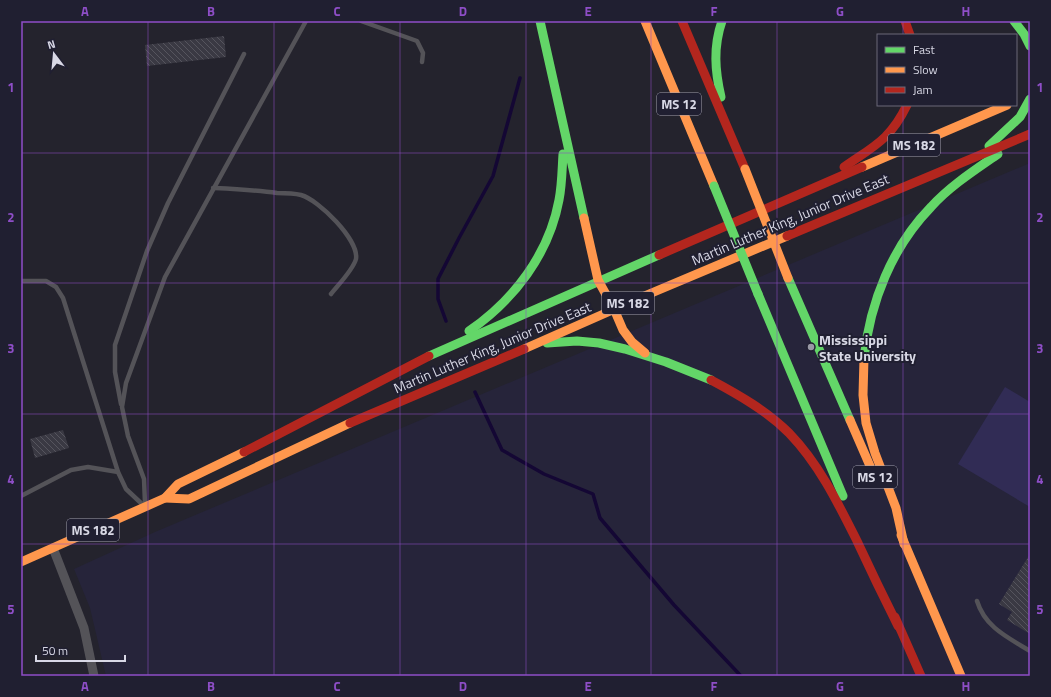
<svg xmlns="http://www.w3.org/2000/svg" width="1051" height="697" font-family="'Titillium Web',sans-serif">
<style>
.built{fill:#26243a}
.park{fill:#312c55}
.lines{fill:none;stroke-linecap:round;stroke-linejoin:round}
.stream{stroke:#140734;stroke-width:3.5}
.building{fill:url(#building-back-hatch)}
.lane{stroke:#545358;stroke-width:4.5}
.street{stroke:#545358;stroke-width:9}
.fast{stroke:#63d668;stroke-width:9}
.slow{stroke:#ff974d;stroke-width:9}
.jam{stroke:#b3261e;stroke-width:9}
.fast-bridge{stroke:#63d668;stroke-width:9}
.slow-bridge{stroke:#ff974d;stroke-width:9}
.grid{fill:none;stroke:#8e4ec7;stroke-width:1;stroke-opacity:0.55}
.poi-dot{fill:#9999a5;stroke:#201f31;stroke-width:1.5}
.labels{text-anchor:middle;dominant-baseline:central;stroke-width:4;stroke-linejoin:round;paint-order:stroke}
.shield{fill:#201f31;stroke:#a1a0af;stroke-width:1}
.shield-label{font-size:13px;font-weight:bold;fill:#d8d8e5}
.street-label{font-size:14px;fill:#d8d8e5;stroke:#201f31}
.poi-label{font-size:14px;font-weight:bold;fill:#d8d8e5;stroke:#201f31;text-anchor:start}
.neatline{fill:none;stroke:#8e4ec7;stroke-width:1.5}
.grid-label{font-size:13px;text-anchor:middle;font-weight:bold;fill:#8e4ec7}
</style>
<defs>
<pattern id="building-back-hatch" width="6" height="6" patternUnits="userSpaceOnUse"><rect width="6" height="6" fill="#3a3943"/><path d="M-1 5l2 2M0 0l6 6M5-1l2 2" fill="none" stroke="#56555e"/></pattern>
</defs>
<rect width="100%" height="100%" fill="#24232d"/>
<path class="built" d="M 1030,163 L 1030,676 L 106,676 L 90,608 L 74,569 L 155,532 Z"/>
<path class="park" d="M 1005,387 L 1030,402 L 1030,507 L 958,464 Z"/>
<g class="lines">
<g class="stream">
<path d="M 446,321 L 438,299 L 438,279 L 459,238 L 493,176 L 520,78"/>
<path d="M 475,392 L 502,450 L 544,474 L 593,494 L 600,518 L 674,605 L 741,676"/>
</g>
</g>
<g class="building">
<path d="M 224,36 L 226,57 L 147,66 L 145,45 Z"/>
<path d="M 63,430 L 69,448 L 35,458 L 30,439 Z"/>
<path d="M 1030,554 L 1030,634 L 1007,620 L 1012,612 L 999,604 Z"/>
</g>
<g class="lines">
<g class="lane">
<path d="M 361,21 L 417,41 L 423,53 L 422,62"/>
<path d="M 213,188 C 234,189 256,190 277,193 C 285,193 293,193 301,195 C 319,200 359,240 356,259 C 353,270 338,285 331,294"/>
<path d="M 21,281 L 46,281 L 56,287 L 63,298 L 118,472 L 126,489 L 142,504"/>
<path d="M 121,404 L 115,372 L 115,345 L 147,251 L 168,203 L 244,54"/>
<path d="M 21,496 L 71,470 L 88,467 L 118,472"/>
<path d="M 145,503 L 144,479 L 128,436 L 122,407 L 126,383 L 165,277 L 306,21"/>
<path d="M 977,601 C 985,627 1007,637 1030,651"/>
</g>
<path class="street" d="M 53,548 L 84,628 L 94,676"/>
<g class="fast">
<path d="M 540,21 L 584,218"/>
<path d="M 1014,21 L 1024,34 L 1030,46"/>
<path d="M 721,97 C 715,71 713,47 722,21"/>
<path d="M 989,146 L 1020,117 L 1030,99"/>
<path d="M 788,278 L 850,420"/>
<path d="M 758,294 L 843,496"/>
<path d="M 469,331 C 514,300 549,254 559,200 C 562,185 562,169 563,154"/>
<path d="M 547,343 L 577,341 L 599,343 L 625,349 L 666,362 L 711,380"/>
<path d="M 429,356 L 659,255"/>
<path d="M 864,358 C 870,302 892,247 931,207 C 950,186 975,170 998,154"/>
</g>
<g class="slow">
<path d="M 645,21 L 714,186"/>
<path d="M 862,167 L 1007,105"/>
<path d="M 584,218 L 598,280 L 614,309 L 623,330 L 632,342 L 645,353"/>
<path d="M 524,349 L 642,297 L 787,236"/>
<path d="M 864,358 L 863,395 L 866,423 L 875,453 L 896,508 L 904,544"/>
<path d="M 850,420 L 870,466"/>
<path d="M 165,498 L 189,499 L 350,423"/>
<path d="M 901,535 L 961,676"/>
<path d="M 21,562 L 165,498 L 178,484 L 244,452"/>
</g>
<g class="jam">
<path d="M 682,21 L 745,169"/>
<path d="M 905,21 L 910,35"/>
<path d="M 844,167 C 874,146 890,140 907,105"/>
<path d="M 787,236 L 1030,134"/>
<path d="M 659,255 L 862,167"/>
<path d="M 711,380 C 739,395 767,411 789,433 C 819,464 838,503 857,541 C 870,569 884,598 898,626"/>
<path d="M 350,423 L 524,349"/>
<path d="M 244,452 L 429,356"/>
<path d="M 895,617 L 921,676"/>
</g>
<path class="fast-bridge" d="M 714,186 L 758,294"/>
<path class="slow-bridge" d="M 745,169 L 788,278"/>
</g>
<path class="grid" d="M 148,21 L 148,676M 274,21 L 274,676M 400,21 L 400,676M 526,21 L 526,676M 651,21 L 651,676M 777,21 L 777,676M 903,21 L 903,35M 903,105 L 903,676M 21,153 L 1030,153M 21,283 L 1030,283M 21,414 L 1030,414M 21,544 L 1030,544"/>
<circle class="poi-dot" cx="811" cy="347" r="4"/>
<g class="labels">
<g class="shield">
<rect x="657" y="93" width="44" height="22" rx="3"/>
<rect x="888" y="134" width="52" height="22" rx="3"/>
<rect x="602" y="292" width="52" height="22" rx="3"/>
<rect x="853" y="466" width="44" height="22" rx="3"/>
<rect x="67" y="519" width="52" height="22" rx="3"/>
</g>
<g class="shield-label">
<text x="679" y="104">MS 12</text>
<text x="914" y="145">MS 182</text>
<text x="628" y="303">MS 182</text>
<text x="875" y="477">MS 12</text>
<text x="93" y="530">MS 182</text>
</g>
<g class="street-label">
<text transform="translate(790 219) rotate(-23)">Martin Luther King, Junior Drive East</text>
<text transform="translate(492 347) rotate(-23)">Martin Luther King, Junior Drive East</text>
</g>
<g class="poi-label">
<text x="819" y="339">Mississippi<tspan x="819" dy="16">State University</tspan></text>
</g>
</g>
<rect width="1051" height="697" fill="none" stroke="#201f31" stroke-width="44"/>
<rect x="877" y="34" width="140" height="72" fill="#201f31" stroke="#6a6979"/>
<rect x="885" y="47" width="20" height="6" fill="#63d668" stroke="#6a6979"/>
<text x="913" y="54" font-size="12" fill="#d8d8e5">Fast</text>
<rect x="885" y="67" width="20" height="6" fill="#ff974d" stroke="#6a6979"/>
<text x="913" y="74" font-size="12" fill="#d8d8e5">Slow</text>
<rect x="885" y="87" width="20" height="6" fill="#b3261e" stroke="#6a6979"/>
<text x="913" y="94" font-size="12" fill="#d8d8e5">Jam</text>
<g transform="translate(54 54) rotate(344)" stroke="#201f31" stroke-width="3" paint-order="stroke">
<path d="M0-3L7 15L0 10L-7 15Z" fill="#d8d8e5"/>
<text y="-6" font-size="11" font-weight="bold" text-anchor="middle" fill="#d8d8e5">N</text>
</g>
<path d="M36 655v6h89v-6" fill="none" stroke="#d8d8e5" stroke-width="2"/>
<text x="42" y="655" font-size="12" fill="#d8d8e5" stroke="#201f31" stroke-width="3" paint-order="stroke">50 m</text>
<rect x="22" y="22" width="1007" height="653" class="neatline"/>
<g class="grid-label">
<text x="85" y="16">A</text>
<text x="211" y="16">B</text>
<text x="337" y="16">C</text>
<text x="463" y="16">D</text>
<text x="588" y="16">E</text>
<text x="714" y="16">F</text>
<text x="840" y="16">G</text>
<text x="966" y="16">H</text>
<text x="11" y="92">1</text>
<text x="1040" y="92">1</text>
<text x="11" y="222">2</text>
<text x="1040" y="222">2</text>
<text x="11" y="353">3</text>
<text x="1040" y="353">3</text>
<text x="11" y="484">4</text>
<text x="1040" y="484">4</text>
<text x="11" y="614">5</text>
<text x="1040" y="614">5</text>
<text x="85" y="691">A</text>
<text x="211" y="691">B</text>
<text x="337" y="691">C</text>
<text x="463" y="691">D</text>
<text x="588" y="691">E</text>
<text x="714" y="691">F</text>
<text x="840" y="691">G</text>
<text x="966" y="691">H</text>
</g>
</svg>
